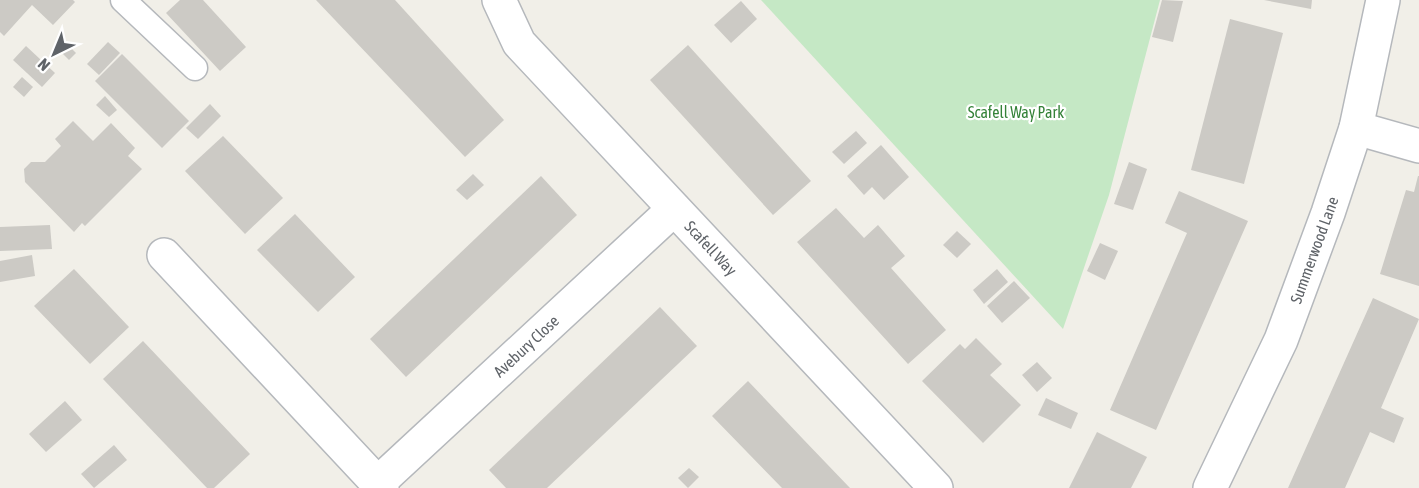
<svg xmlns="http://www.w3.org/2000/svg" width="1419" height="488" font-family="'Asap Condensed',sans-serif">
<style>
.green{fill:#c5e8c5}
.building{fill:#cccac5}
.lines{fill:none;stroke-linecap:round;stroke-linejoin:round}
.service-casing{stroke:#b5b8bc;stroke-width:27}
.minor-casing{stroke:#b5b8bc;stroke-width:36}
.service{stroke:#fff;stroke-width:24}
.minor{stroke:#fff;stroke-width:33}
.labels{text-anchor:middle;dominant-baseline:central;stroke-width:4.5;stroke-linejoin:round;paint-order:stroke}
.park-label{font-size:16px;fill:#348238;stroke:#fff}
.street-label{font-size:16px;fill:#5f6368;stroke:#fff}
</style>
<rect width="100%" height="100%" fill="#f1efe8"/>
<path class="green" d="M 761,0 L 1160,0 L 1109,195 L 1063,329 Z"/>
<g class="building">
<path d="M 0,0 L 73,0 L 75,2 L 53,25 L 32,5 L 4,36 L 0,32 Z"/>
<path d="M 180,0 L 203,0 L 246,47 L 220,71 L 166,13 Z"/>
<path d="M 316,0 L 395,0 L 504,120 L 465,157 Z"/>
<path d="M 1162,0 L 1183,1 L 1173,42 L 1152,37 Z"/>
<path d="M 1264,0 L 1312,0 L 1311,9 Z"/>
<path d="M 741,1 L 757,19 L 731,43 L 714,25 Z"/>
<path d="M 1230,19 L 1283,33 L 1244,184 L 1191,170 Z"/>
<path d="M 108,42 L 120,53 L 99,75 L 87,64 Z"/>
<path d="M 66,43 L 76,53 L 69,60 L 59,50 Z"/>
<path d="M 688,45 L 811,181 L 773,215 L 650,80 Z"/>
<path d="M 26,46 L 55,73 L 42,87 L 13,60 Z"/>
<path d="M 122,54 L 189,121 L 162,148 L 95,81 Z"/>
<path d="M 22,77 L 33,87 L 24,97 L 13,87 Z"/>
<path d="M 105,96 L 117,110 L 109,117 L 96,105 Z"/>
<path d="M 210,104 L 221,116 L 198,139 L 186,128 Z"/>
<path d="M 73,121 L 93,141 L 111,123 L 135,148 L 128,156 L 142,169 L 85,226 L 82,223 L 74,232 L 25,182 L 24,169 L 31,162 L 45,162 L 61,146 L 55,139 Z"/>
<path d="M 856,131 L 867,143 L 844,164 L 832,152 Z"/>
<path d="M 223,136 L 283,198 L 245,234 L 185,171 Z"/>
<path d="M 881,145 L 909,177 L 884,200 L 872,187 L 864,195 L 847,176 Z"/>
<path d="M 1129,162 L 1147,169 L 1133,210 L 1114,204 Z"/>
<path d="M 473,174 L 484,185 L 467,200 L 456,190 Z"/>
<path d="M 541,176 L 577,215 L 406,377 L 370,339 Z"/>
<path d="M 1418,176 L 1419,176 L 1419,286 L 1380,274 L 1406,190 L 1414,192 Z"/>
<path d="M 1179,191 L 1248,221 L 1156,430 L 1110,410 L 1187,233 L 1165,223 Z"/>
<path d="M 836,208 L 864,238 L 878,225 L 905,256 L 891,268 L 946,330 L 908,364 L 797,242 Z"/>
<path d="M 295,214 L 355,277 L 318,312 L 257,250 Z"/>
<path d="M 50,225 L 52,249 L 0,251 L 0,227 Z"/>
<path d="M 957,231 L 971,244 L 957,258 L 943,245 Z"/>
<path d="M 1100,243 L 1118,251 L 1105,280 L 1087,271 Z"/>
<path d="M 32,255 L 35,276 L 0,282 L 0,261 Z"/>
<path d="M 74,269 L 129,327 L 90,364 L 34,306 Z"/>
<path d="M 997,269 L 1008,282 L 984,304 L 973,290 Z"/>
<path d="M 1014,281 L 1030,298 L 1002,323 L 987,306 Z"/>
<path d="M 1373,298 L 1419,319 L 1381,408 L 1404,418 L 1394,443 L 1370,432 L 1345,488 L 1288,488 Z"/>
<path d="M 660,307 L 697,346 L 547,488 L 506,488 L 489,470 Z"/>
<path d="M 976,338 L 1002,364 L 990,375 L 1021,405 L 983,443 L 922,381 L 960,344 L 965,349 Z"/>
<path d="M 143,341 L 250,454 L 214,488 L 207,488 L 103,379 Z"/>
<path d="M 1037,362 L 1052,378 L 1037,392 L 1022,375 Z"/>
<path d="M 748,381 L 803,439 L 850,488 L 782,488 L 712,416 Z"/>
<path d="M 1046,398 L 1078,413 L 1071,429 L 1038,415 Z"/>
<path d="M 65,401 L 82,420 L 46,452 L 29,434 Z"/>
<path d="M 1097,432 L 1147,457 L 1131,488 L 1069,488 Z"/>
<path d="M 114,445 L 127,460 L 94,488 L 81,474 Z"/>
<path d="M 689,468 L 699,477 L 688,488 L 678,478 Z"/>
</g>
<g class="lines">
<g class="service-casing">
<path id="service" d="M 123,0 L 195,68"/>
</g>
<g class="minor-casing">
<g id="minor">
<path d="M 499,0 L 519,43 L 936,488"/>
<path d="M 1356,128 L 1419,146"/>
<path d="M 164,255 L 382,488"/>
<path d="M 378,483 L 674,209"/>
<path d="M 1210,488 L 1281,340 L 1328,213 L 1356,128 L 1383,0"/>
</g>
</g>
<use href="#service" class="service"/>
<use href="#minor" class="minor"/>
</g>
<g class="labels">
<g class="park-label">
<text x="1016" y="112">Scafell Way Park</text>
</g>
<g class="street-label">
<text transform="translate(711 248) rotate(47)">Scafell Way</text>
<text transform="translate(1314 250) rotate(-70)">Summerwood Lane</text>
<text transform="translate(526 346) rotate(-43)">Avebury Close</text>
</g>
</g>
<g transform="translate(54 54) rotate(223)" stroke="#ffffff" stroke-width="4.5" paint-order="stroke">
<path d="M0-4.5L10 22L0 15L-10 22Z" fill="#5f6368"/>
<text y="-9" font-size="16" font-weight="bold" text-anchor="middle" fill="#5f6368">N</text>
</g>
</svg>
